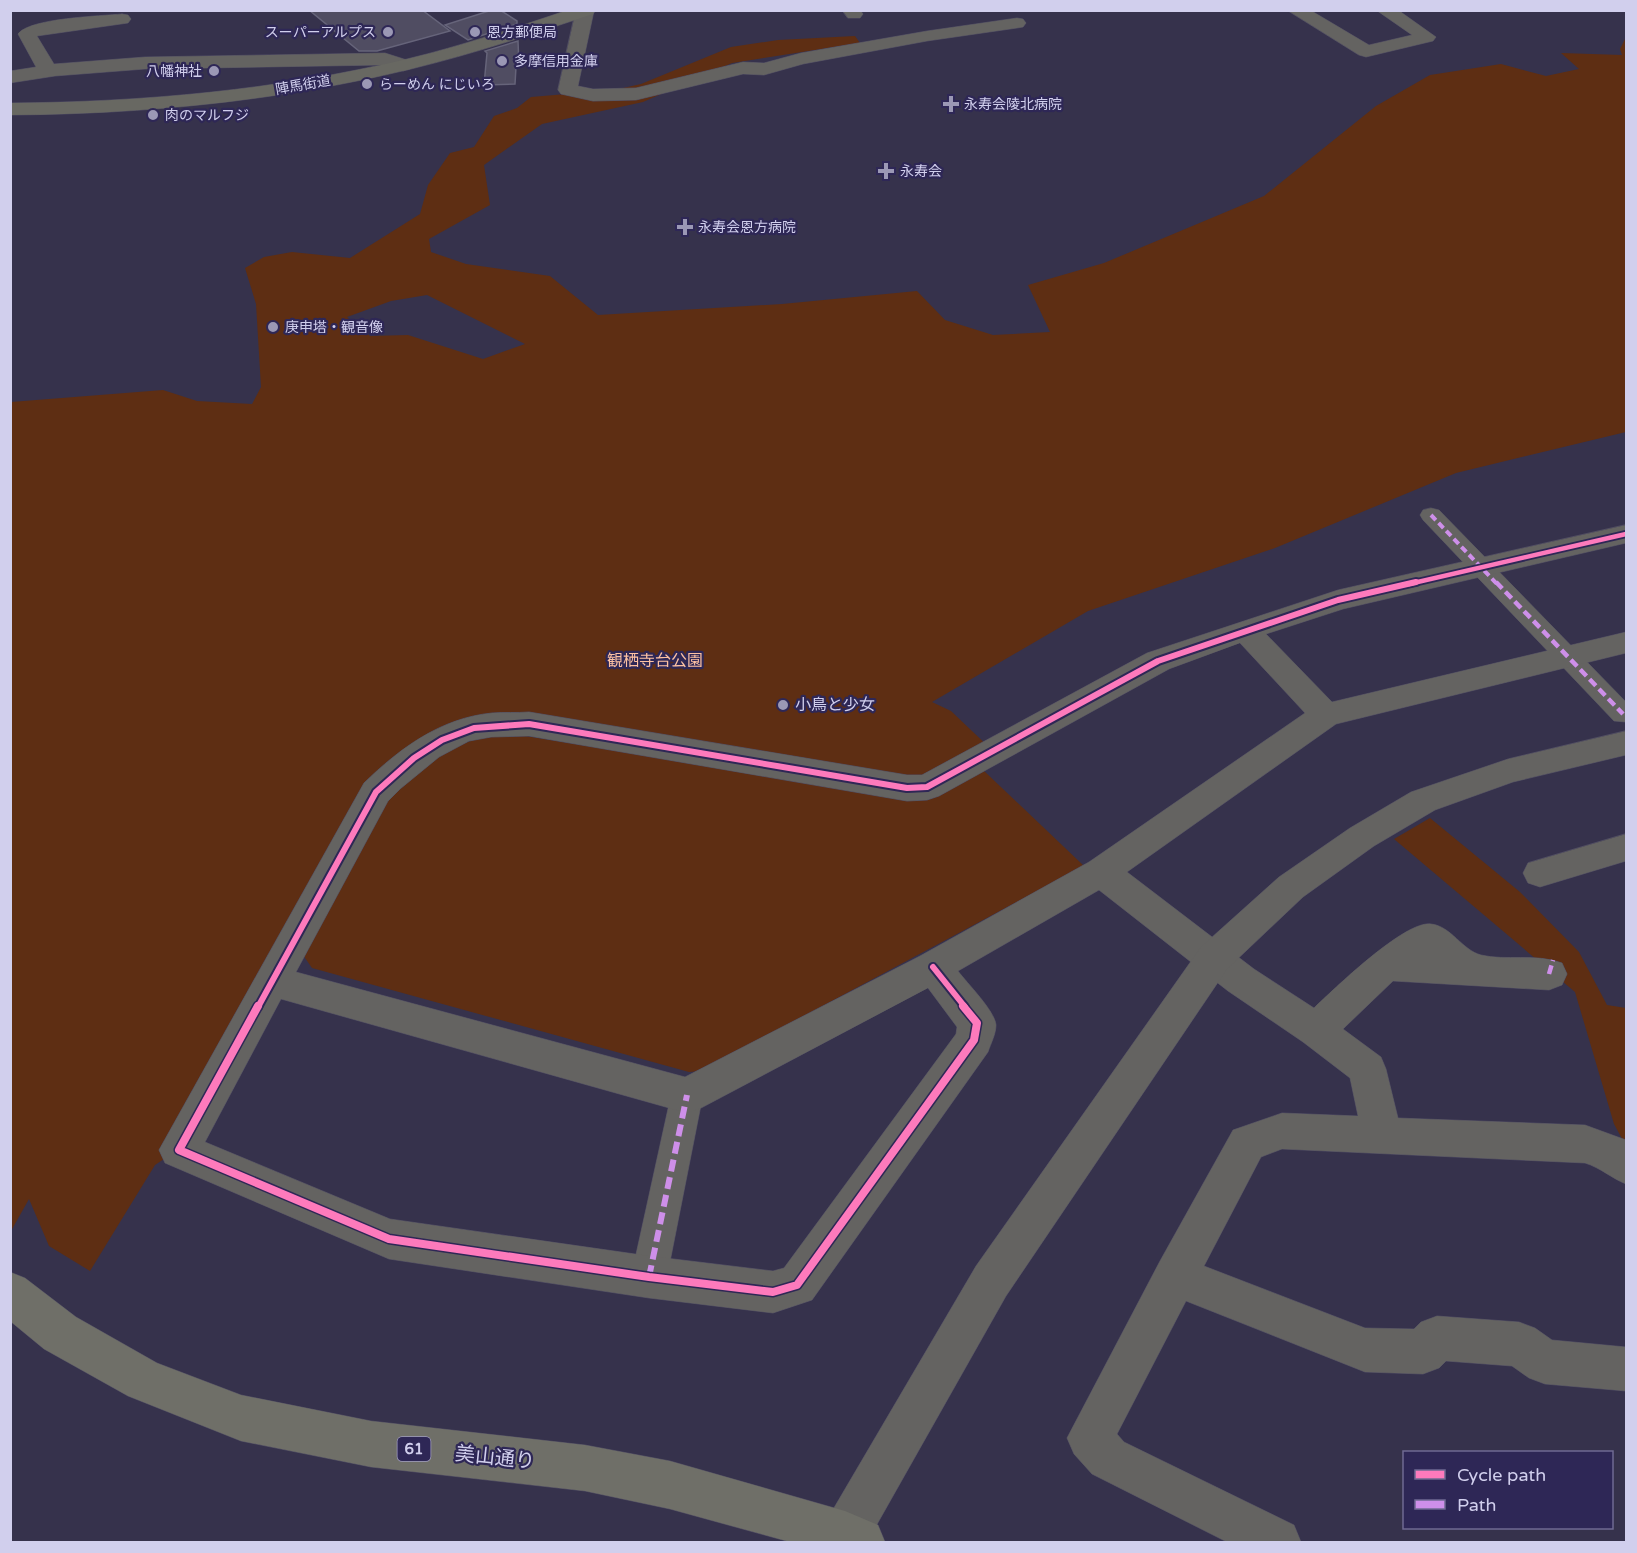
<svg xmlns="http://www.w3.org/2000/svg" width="1637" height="1553" font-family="'Varela Round','Noto Sans JP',sans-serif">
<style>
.green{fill:#5e2e13;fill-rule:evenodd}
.building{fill:#504d62;stroke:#66647a;stroke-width:1.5}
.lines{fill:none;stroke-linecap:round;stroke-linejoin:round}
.pedestrian-casing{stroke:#504d63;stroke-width:1}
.minor-casing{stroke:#504d63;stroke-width:1}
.tertiary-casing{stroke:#504d63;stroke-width:1}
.secondary-casing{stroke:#504d63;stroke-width:1}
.primary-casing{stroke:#504d63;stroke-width:1}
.pedestrian{fill:#646361;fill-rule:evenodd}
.minor{fill:#646361;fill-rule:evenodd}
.tertiary{fill:#646361;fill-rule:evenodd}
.secondary{fill:#686862;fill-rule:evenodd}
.primary{fill:#6f6f68;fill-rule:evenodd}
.quiet-far2{stroke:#ce8fe9;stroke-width:4;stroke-dasharray:7 4;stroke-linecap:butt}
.quiet-far1{stroke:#ce8fe9;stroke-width:4.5;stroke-dasharray:9 4.5;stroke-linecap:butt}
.quiet{stroke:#ce8fe9;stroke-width:6;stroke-dasharray:12 6;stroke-linecap:butt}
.cycleway-far2-casing{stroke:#2e2756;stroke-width:8}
.cycleway-far1-casing{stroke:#2e2756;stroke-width:10}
.cycleway-casing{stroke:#2e2756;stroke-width:11}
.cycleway-far2{stroke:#fd7abc;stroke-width:4.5}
.cycleway-far1{stroke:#fd7abc;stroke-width:6}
.cycleway{stroke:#fd7abc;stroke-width:8}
.poi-dot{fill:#9b98b5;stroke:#2e2756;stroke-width:2}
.labels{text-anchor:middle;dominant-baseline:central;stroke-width:4.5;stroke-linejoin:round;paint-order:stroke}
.far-poi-label{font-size:14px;fill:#d1cfed;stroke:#2e2756;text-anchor:start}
.far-street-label{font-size:14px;fill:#d1cfed;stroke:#2e2756}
.shield{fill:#2e2756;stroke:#a09dc0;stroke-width:1.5}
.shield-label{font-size:15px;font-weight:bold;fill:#d1cfed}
.park-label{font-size:16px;fill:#fcc1a2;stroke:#2e2756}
.poi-label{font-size:16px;fill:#d1cfed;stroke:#2e2756;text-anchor:start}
.near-street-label{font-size:20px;fill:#d1cfed;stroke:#2e2756}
</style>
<rect width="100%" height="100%" fill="#36324c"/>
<g class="green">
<path d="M 855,36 L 860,43 L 732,63 L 643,102 L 542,124 L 484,165 L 490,205 L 429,239 L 431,252 L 466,264 L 550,276 L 598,315 L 782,304 L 917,291 L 945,320 L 993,335 L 1050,332 L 1028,285 L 1104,263 L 1264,196 L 1376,106 L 1430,75 L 1501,64 L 1546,76 L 1579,69 L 1561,53 L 1622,55 L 1620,49 L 1626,37 L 1626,432 L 1456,473 L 1275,548 L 1088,611 L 932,702 L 951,711 L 993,751 L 927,787 L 490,725 L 401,766 L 179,1149 L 155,1165 L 90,1271 L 49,1246 L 29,1199 L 11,1231 L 11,402 L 163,390 L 197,401 L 252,404 L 261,387 L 256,304 L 245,268 L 264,257 L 292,252 L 350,258 L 420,214 L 428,185 L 450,153 L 474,147 L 494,116 L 517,108 L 531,97 L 614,90 L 641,84 L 731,47 L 778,40 ZM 427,295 L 525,344 L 483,359 L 408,335 L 370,336 L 347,317 L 391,301 Z"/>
<path d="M 506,733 L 904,796 L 982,769 L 1084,866 L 701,1071 L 689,1072 L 312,968 L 303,955 L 385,800 L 450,748 L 480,738 Z"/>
<path d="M 1430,818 L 1520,892 L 1579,952 L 1607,1005 L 1626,1008 L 1626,1146 L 1614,1124 L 1575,992 L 1394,839 Z"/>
</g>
<g class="building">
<path d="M 309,10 L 422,10 L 450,31 L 377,51 L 359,51 Z"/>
<path d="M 492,10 L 500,10 L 517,21 L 517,24 L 468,40 L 445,25 Z"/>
<path d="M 518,41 L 519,67 L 516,67 L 515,84 L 484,85 L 487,53 L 485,51 Z"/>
</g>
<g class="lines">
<g class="pedestrian-casing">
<g id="pedestrian">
<path d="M 1431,508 L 1439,510 L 1626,702 L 1626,722 L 1614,721 L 1423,520 L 1420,515 L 1423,510 Z"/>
<path d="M 687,1081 L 698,1085 L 703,1095 L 667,1277 L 661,1289 L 649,1294 L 637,1289 L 631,1277 L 671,1095 L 676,1085 Z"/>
</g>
</g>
<g class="minor-casing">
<g id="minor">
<path d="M 576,10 L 594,11 L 578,86 L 593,89 L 636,88 L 743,62 L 764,63 L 801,53 L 927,31 L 1017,18 L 1023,19 L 1026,23 L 1023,27 L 1017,28 L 927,41 L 803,64 L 764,75 L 743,74 L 636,100 L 593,101 L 561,94 L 558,90 Z"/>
<path d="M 842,10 L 860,10 L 863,14 L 860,18 L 848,18 Z"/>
<path d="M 1287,10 L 1310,10 L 1369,45 L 1412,35 L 1376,10 L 1398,10 L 1436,37 L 1433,41 L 1366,57 L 1359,55 Z"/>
<path d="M 122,14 L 128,15 L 131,19 L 128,23 L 37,36 L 54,64 L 145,57 L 385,53 L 410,61 L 412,65 L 410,69 L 403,71 L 383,65 L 145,69 L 55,76 L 10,83 L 10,71 L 36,67 L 18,34 C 29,18 101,16 122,14 Z"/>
<path d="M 1626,525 L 1626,543 L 1343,609 L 1266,634 L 1332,702 L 1626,632 L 1626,653 L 1336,724 L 1127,872 L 1254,969 L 1314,1008 C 1333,990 1405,920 1431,924 C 1451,926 1462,950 1481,955 C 1506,961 1535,953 1562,963 L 1567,974 L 1562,985 L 1549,990 L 1393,981 L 1343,1029 L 1381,1057 L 1386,1069 L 1398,1118 L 1585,1125 L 1626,1140 L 1626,1184 C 1611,1178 1601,1168 1585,1163 L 1282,1149 L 1261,1157 L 1204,1266 L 1365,1328 L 1414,1329 L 1421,1322 L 1437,1316 L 1519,1322 L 1535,1328 L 1552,1340 L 1626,1347 L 1626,1391 L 1545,1384 L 1529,1378 L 1512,1366 L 1446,1361 L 1439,1368 L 1423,1374 L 1365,1372 L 1186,1301 L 1117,1434 L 1124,1442 L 1294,1525 L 1301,1542 L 1227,1542 L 1092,1474 L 1074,1454 L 1067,1438 L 1160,1261 L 1233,1130 L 1282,1113 L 1358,1116 L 1350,1078 L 1303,1042 L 1228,991 L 1099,890 L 958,971 C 967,983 995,1011 996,1025 C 996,1034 991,1043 988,1052 L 812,1300 L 773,1313 L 649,1298 L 389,1259 L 165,1163 L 159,1150 L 364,783 C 400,748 441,718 492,713 C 504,712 517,713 529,712 L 907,775 L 922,775 L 1147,653 L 1338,590 ZM 1240,643 L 1305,713 L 1089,862 L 920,956 L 685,1077 L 296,972 L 388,801 L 400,789 L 439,757 L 469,741 L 491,737 L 529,736 L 907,801 L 927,800 L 939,796 L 1169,669 ZM 928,988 L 957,1027 L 956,1034 L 784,1268 L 773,1271 L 649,1256 L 390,1219 L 205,1142 L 281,999 L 687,1113 L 701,1108 Z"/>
<path d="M 1626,834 L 1626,861 L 1540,887 L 1528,883 L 1523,873 L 1528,863 Z"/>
</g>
</g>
<g class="tertiary-casing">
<path id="tertiary" d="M 1626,731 L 1626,755 L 1513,782 L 1435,810 L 1374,846 L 1303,897 L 1227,969 L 1006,1296 L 867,1542 L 824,1542 L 821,1535 L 828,1518 L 976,1266 L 1201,947 L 1279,877 L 1350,828 L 1411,792 L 1508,759 Z"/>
</g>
<g class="secondary-casing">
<path id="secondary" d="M 568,10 L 596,10 L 593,14 C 533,34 473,54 411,69 C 279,101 146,114 10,115 L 10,103 C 144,102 276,90 407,59 C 461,46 514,28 568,10 Z"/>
</g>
<g class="primary-casing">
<path id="primary" d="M 10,1272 L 25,1278 L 76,1317 L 157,1363 L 241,1395 L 371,1421 L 585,1445 L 670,1461 L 845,1511 L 878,1525 L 885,1542 L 790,1542 L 670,1509 L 585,1491 L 371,1467 L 241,1441 L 128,1396 L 44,1349 L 10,1321 Z"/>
</g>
<use href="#pedestrian" class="pedestrian"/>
<use href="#minor" class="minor"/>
<use href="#tertiary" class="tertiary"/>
<use href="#secondary" class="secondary"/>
<use href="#primary" class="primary"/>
<path class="quiet-far2" d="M 1431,515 L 1497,584"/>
<g class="quiet-far1">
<path d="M 1496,582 L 1623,714"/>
<path d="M 1549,974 L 1553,960"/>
</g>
<path class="quiet" d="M 649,1277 L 687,1095"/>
<g class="cycleway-far2-casing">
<path id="cycleway-far2" d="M 1409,584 L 1626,534"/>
</g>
<g class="cycleway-far1-casing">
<g id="cycleway-far1">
<path d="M 933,967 L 965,1007"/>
<path d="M 258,1007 L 376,792 L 414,758 L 442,740 L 474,728 L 529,724 L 907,788 L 927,787 L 1158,661 L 1338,600 L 1416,582"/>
</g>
</g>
<g class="cycleway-casing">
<path id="cycleway" d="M 258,1006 L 179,1150 L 389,1239 L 649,1277 L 773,1292 L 797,1285 L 974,1040 L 977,1023 L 963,1006"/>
</g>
<use href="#cycleway-far2" class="cycleway-far2"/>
<use href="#cycleway-far1" class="cycleway-far1"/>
<use href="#cycleway" class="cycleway"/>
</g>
<g class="poi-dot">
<circle cx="388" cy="32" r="6"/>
<circle cx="475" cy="32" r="6"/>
<circle cx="502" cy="61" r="6"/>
<circle cx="214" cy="71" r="6"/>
<circle cx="367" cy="84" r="6"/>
<path d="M948 95h6v6h6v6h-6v6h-6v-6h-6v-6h6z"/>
<circle cx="153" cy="115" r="6"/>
<path d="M883 162h6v6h6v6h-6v6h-6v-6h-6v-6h6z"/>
<path d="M682 218h6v6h6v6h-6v6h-6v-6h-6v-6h6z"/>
<circle cx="273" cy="327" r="6"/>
<circle cx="783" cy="705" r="6"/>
</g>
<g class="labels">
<g class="far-poi-label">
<text x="376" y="32" text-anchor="end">スーパーアルプス</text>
<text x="487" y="32">恩方郵便局</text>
<text x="514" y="61">多摩信用金庫</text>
<text x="202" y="71" text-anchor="end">八幡神社</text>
<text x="379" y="84">らーめん にじいろ</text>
<text x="964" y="104">永寿会陵北病院</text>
<text x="165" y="115">肉のマルフジ</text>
<text x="900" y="171">永寿会</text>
<text x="698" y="227">永寿会恩方病院</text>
<text x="285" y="327">庚申塔・観音像</text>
</g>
<g class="far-street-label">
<text transform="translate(303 85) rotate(-10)">陣馬街道</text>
</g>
<rect class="shield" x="397.5" y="1437" width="33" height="24" rx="4.5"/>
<g class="shield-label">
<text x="414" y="1449">61</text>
</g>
<g class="park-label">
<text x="655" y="661">観栖寺台公園</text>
</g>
<g class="poi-label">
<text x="795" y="705">小鳥と少女</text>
</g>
<g class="near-street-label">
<text transform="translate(495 1458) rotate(6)">美山通り</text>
</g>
</g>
<rect width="1637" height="1553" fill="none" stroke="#d1cfed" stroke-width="24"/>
<rect x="1403" y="1451" width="210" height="78" fill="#2e2756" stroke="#6f6a92" stroke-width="1.5"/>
<rect x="1415" y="1470" width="30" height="9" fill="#fd7abc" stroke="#6f6a92" stroke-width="1.5"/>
<text x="1457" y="1481" font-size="18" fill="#d1cfed">Cycle path</text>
<rect x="1415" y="1500" width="30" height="9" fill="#ce8fe9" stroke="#6f6a92" stroke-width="1.5"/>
<text x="1457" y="1511" font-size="18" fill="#d1cfed">Path</text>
</svg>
